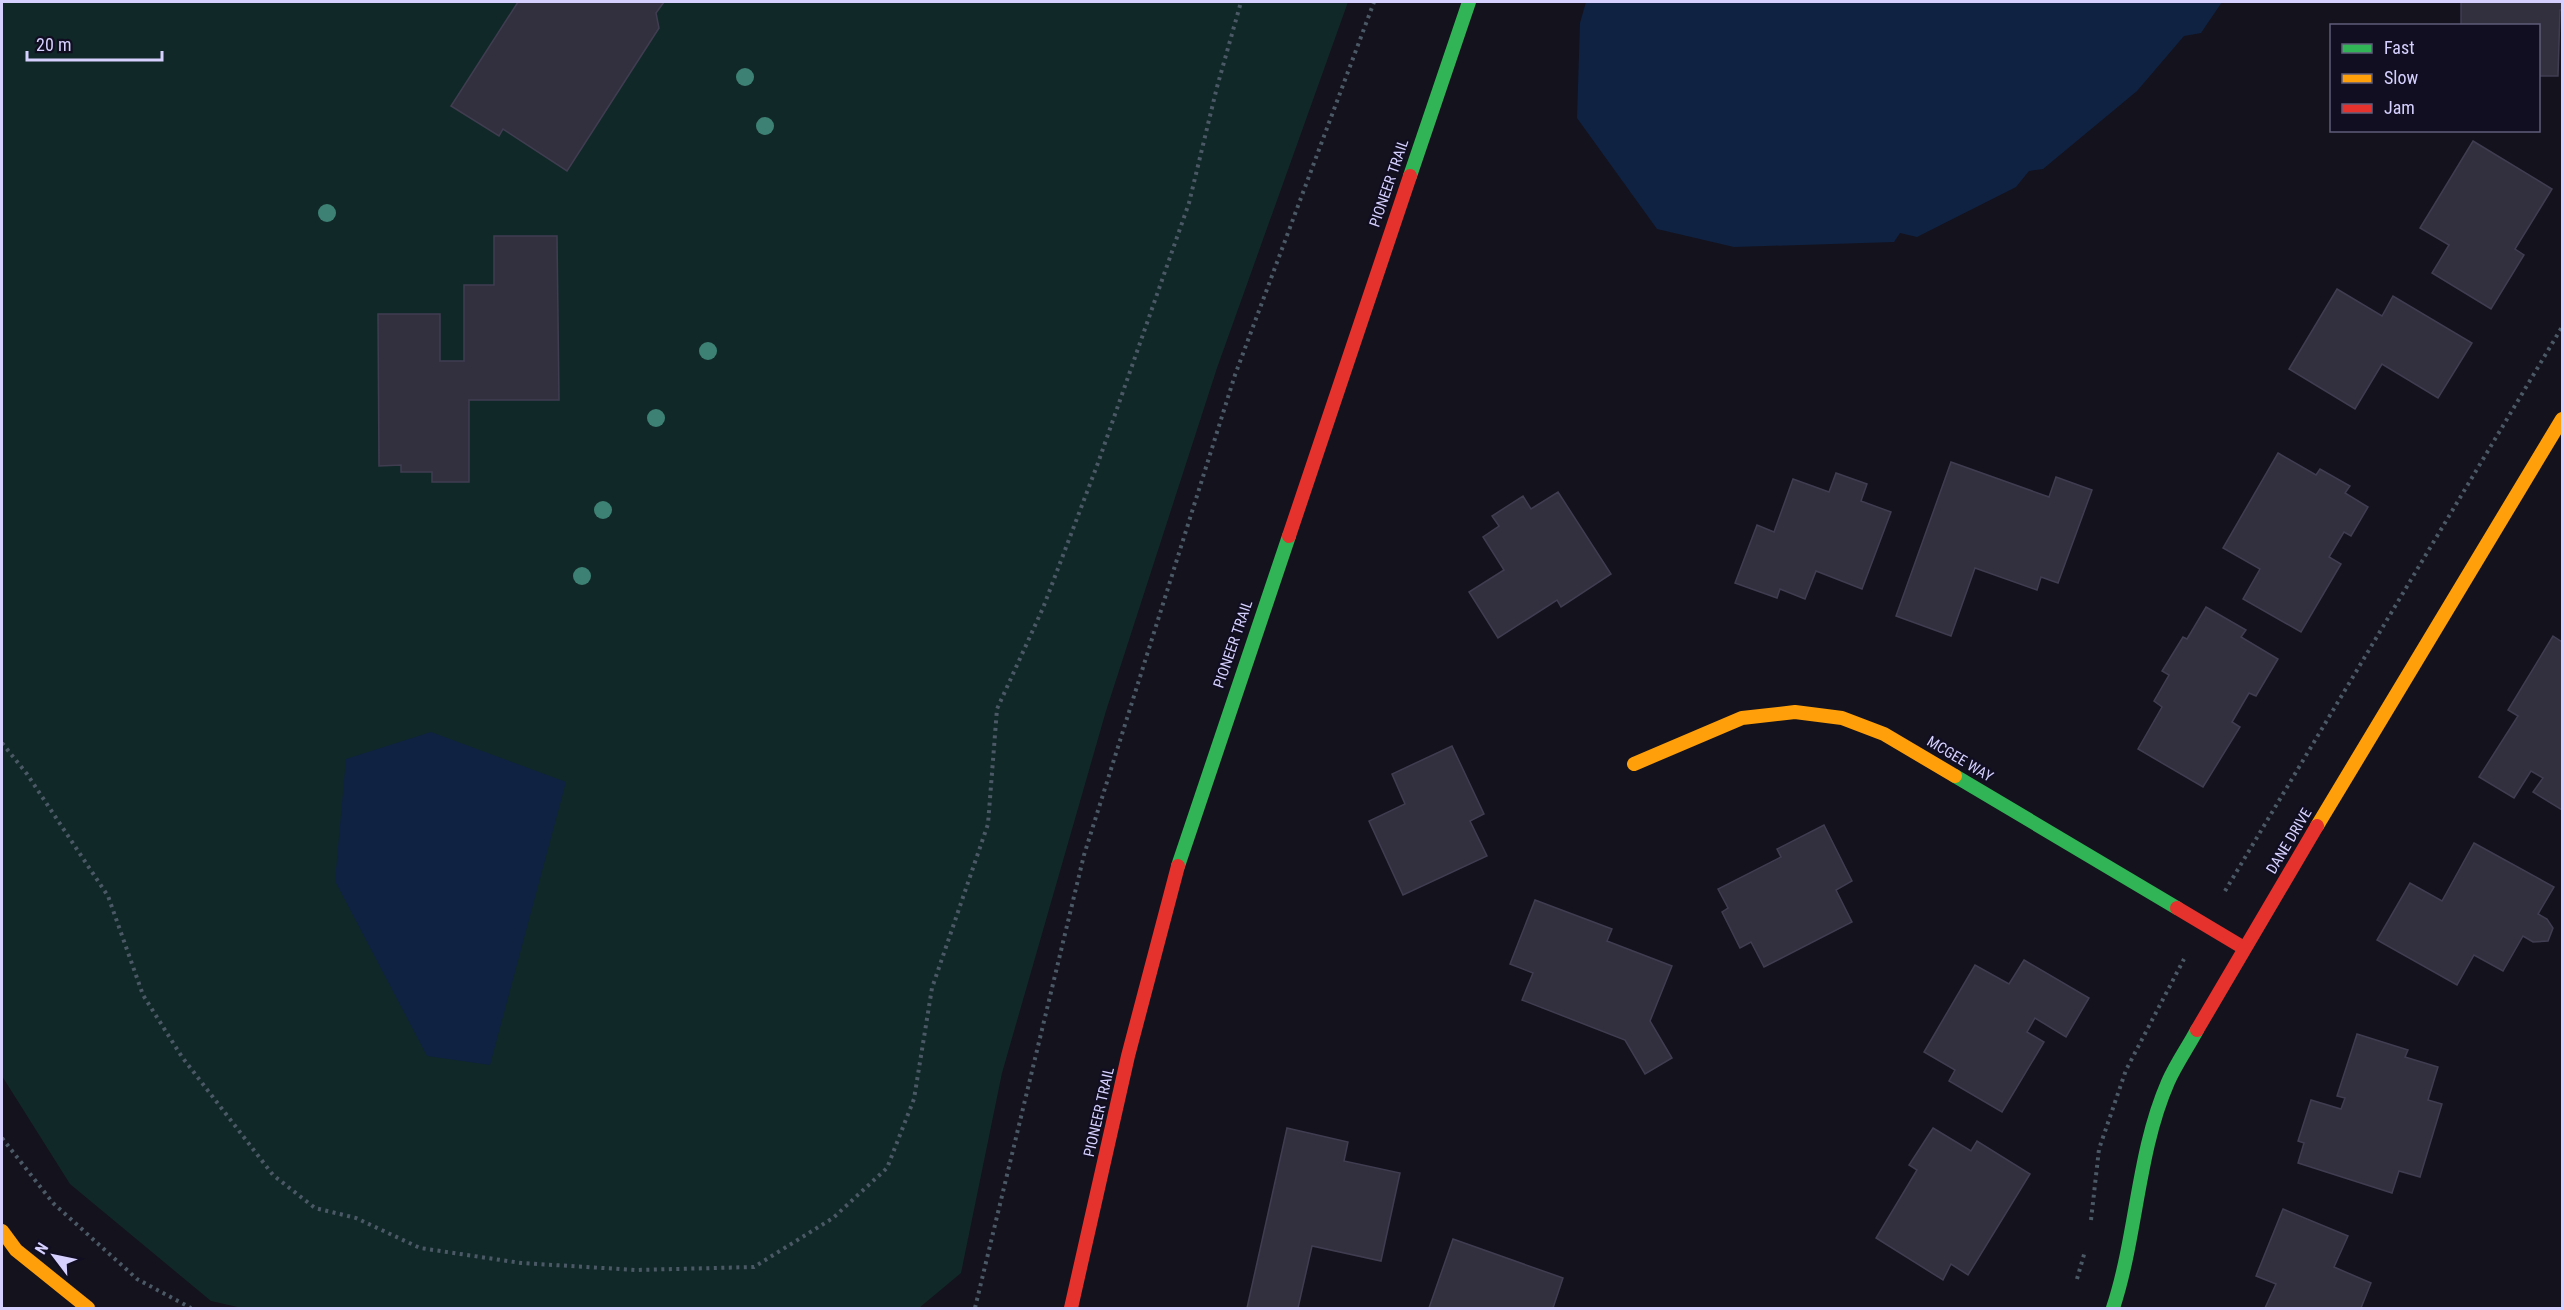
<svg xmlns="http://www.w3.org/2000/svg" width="2564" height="1310" font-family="'Roboto Condensed',sans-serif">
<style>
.green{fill:#112828}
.water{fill:#0f2242}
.building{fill:#32303f;stroke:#403d51;stroke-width:1.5}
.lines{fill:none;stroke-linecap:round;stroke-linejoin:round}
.path{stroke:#4b5966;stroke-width:4;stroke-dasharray:3 4.5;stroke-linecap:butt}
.fast{stroke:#30b455;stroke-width:14}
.slow{stroke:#ff9f0a;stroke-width:14}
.jam{stroke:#e5322d;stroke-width:14}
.tree{fill:#3d8174}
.labels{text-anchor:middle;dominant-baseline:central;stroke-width:4.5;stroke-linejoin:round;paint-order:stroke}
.street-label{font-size:15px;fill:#d5d0fe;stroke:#110e22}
</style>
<rect width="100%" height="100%" fill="#14121d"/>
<path class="green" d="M 2,2 L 1348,2 L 1217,368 L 1106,711 L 1002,1073 L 961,1273 L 919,1308 L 242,1308 L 211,1301 L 70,1184 L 2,1076 Z"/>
<g class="water">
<path d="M 1586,2 L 2222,2 L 2201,33 L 2184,36 L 2137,91 L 2043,169 L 2029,171 L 2016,187 L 1917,237 L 1900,233 L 1894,242 L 1734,247 L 1657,229 L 1577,118 L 1580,23 Z"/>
<path d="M 431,732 L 566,782 L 490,1065 L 427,1056 L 335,881 L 346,759 Z"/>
</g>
<g class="building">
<path d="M 518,2 L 664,2 L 656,13 L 659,28 L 567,171 L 503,129 L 499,136 L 451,106 Z"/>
<path d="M 2461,2 L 2562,2 L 2562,10 L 2560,10 L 2558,76 L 2538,76 L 2538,26 L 2461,26 Z"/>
<path d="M 2473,141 L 2552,189 L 2515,249 L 2524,255 L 2491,309 L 2432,273 L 2449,245 L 2420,228 Z"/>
<path d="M 494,236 L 557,236 L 559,400 L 469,400 L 469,482 L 432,482 L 432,472 L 401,472 L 401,465 L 379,466 L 378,314 L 440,314 L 440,361 L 464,361 L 464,285 L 494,285 Z"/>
<path d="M 2337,289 L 2382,316 L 2393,296 L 2472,343 L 2438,398 L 2382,364 L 2355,409 L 2289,369 Z"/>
<path d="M 2278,453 L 2316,475 L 2320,469 L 2350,486 L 2345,493 L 2368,507 L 2351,536 L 2344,532 L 2329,557 L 2341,564 L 2301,632 L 2243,599 L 2260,569 L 2223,548 Z"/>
<path d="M 1951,462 L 2049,497 L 2056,477 L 2092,490 L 2058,583 L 2041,577 L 2037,590 L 1975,568 L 1951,636 L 1896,616 Z"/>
<path d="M 1836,473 L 1867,484 L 1861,501 L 1891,512 L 1862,589 L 1816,571 L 1805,599 L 1780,589 L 1777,598 L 1735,583 L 1757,525 L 1774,532 L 1793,479 L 1829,492 Z"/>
<path d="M 1558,492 L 1611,574 L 1561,607 L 1557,600 L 1498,638 L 1469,592 L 1504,570 L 1483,537 L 1499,526 L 1492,516 L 1523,496 L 1531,509 Z"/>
<path d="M 2206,607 L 2246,630 L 2241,637 L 2278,659 L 2256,696 L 2249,693 L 2232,722 L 2240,727 L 2203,787 L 2138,749 L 2162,707 L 2154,701 L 2169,675 L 2162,671 L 2183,637 L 2187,639 Z"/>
<path d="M 2553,636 L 2562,642 L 2562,810 L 2533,792 L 2543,778 L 2531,771 L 2514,798 L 2479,777 L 2518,716 L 2508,710 Z"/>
<path d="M 1452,746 L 1484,814 L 1470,821 L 1487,856 L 1403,895 L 1369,821 L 1405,804 L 1392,774 Z"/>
<path d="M 1824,825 L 1852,881 L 1836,890 L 1852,922 L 1764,967 L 1751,942 L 1740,948 L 1722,912 L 1728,908 L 1718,889 L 1781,857 L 1777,849 Z"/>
<path d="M 2474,843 L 2554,887 L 2538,914 L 2547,919 L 2553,928 L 2548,941 L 2533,942 L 2523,936 L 2503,971 L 2474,955 L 2457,985 L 2377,940 L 2410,883 L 2442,901 Z"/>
<path d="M 1535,900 L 1612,929 L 1607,941 L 1672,966 L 1650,1021 L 1672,1058 L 1645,1074 L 1625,1040 L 1522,1000 L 1533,973 L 1510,964 Z"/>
<path d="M 2024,960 L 2089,998 L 2066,1037 L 2035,1018 L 2027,1032 L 2044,1042 L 2002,1112 L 1949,1081 L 1955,1070 L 1924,1052 L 1975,965 L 2009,984 Z"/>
<path d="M 2357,1034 L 2408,1050 L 2405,1057 L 2438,1067 L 2428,1100 L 2442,1104 L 2420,1177 L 2399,1171 L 2392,1193 L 2298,1163 L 2304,1143 L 2298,1141 L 2311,1100 L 2341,1109 L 2345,1098 L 2337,1096 Z"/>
<path d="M 1287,1128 L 1348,1142 L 1344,1161 L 1400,1173 L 1381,1261 L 1312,1246 L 1298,1308 L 1247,1308 Z"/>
<path d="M 1933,1128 L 1971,1151 L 1977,1141 L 2030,1174 L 1968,1275 L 1951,1264 L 1943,1280 L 1876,1238 L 1917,1170 L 1909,1165 Z"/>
<path d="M 2283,1209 L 2348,1236 L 2334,1267 L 2371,1283 L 2361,1308 L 2265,1308 L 2276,1284 L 2256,1276 Z"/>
<path d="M 1453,1239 L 1563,1278 L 1553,1308 L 1429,1308 Z"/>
</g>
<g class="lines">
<g class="path">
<path d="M 2,743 L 27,774 L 108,896 L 143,995 L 182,1057 L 273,1175 L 315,1208 L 356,1218 L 420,1248 L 521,1263 L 636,1270 L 754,1267 L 833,1218 L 887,1168 L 914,1099 L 932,988 L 988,824 L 997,709 L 1043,608 L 1098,463 L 1189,203 L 1217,87 L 1241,2"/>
<path d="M 2225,891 L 2562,327"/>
<path d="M 2,1138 L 53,1203 L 137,1279 L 191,1308"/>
<path d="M 2091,1220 L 2099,1149 L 2126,1070 L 2184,959"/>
<path d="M 2077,1279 L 2085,1251"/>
<path d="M 975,1308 L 1084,855 L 1235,375 L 1374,2"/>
</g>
<g class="fast">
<path d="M 1410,176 L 1469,2"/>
<path d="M 1955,776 L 2177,908"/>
<path d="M 1178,866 L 1289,536"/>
<path d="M 2113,1308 C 2137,1235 2137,1153 2168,1082 C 2176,1064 2188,1047 2197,1030"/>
</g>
<g class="slow">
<path d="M 1634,764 L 1742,718 L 1795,712 L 1842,718 L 1884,734 L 1955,776"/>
<path d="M 2317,826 L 2562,419"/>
<path d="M 2,1231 L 16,1250 L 88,1308"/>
</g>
<g class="jam">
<path d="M 1289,536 L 1410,176"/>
<path d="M 2177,908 L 2244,948"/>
<path d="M 2197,1030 L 2317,826"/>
<path d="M 1071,1308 L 1128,1056 L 1178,866"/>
</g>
</g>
<g class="tree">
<circle cx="745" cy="77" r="9"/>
<circle cx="765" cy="126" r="9"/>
<circle cx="327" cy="213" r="9"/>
<circle cx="708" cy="351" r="9"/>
<circle cx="656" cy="418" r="9"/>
<circle cx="603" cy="510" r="9"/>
<circle cx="582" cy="576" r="9"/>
</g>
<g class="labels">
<g class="street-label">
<text transform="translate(1389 183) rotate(-71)">PIONEER TRAIL</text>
<text transform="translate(1233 644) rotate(-71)">PIONEER TRAIL</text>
<text transform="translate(1960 759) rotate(31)">MCGEE WAY</text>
<text transform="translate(2289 841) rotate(-59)">DANE DRIVE</text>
<text transform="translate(1099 1112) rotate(-77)">PIONEER TRAIL</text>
</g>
</g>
<rect width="2564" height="1310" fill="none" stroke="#d5d0fe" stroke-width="6"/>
<rect x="2330" y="24" width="210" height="108" fill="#110e22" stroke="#5f5c7a" stroke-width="1.5"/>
<rect x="2342" y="44" width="30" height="9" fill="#30b455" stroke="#5f5c7a" stroke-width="1.5"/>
<text x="2384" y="54" font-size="18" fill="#d5d0fe">Fast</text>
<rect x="2342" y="74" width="30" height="9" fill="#ff9f0a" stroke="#5f5c7a" stroke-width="1.5"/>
<text x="2384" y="84" font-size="18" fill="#d5d0fe">Slow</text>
<rect x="2342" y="104" width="30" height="9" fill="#e5322d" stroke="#5f5c7a" stroke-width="1.5"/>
<text x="2384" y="114" font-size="18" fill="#d5d0fe">Jam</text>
<g transform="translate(54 1256) rotate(302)" stroke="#110e22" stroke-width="4.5" paint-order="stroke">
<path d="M0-4.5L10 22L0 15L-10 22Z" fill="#d5d0fe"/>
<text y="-9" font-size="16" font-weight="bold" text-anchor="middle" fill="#d5d0fe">N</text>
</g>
<path d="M27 51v9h135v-9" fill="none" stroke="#d5d0fe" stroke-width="3"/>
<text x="36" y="51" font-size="18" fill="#d5d0fe" stroke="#110e22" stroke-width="4.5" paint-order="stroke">20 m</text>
</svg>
